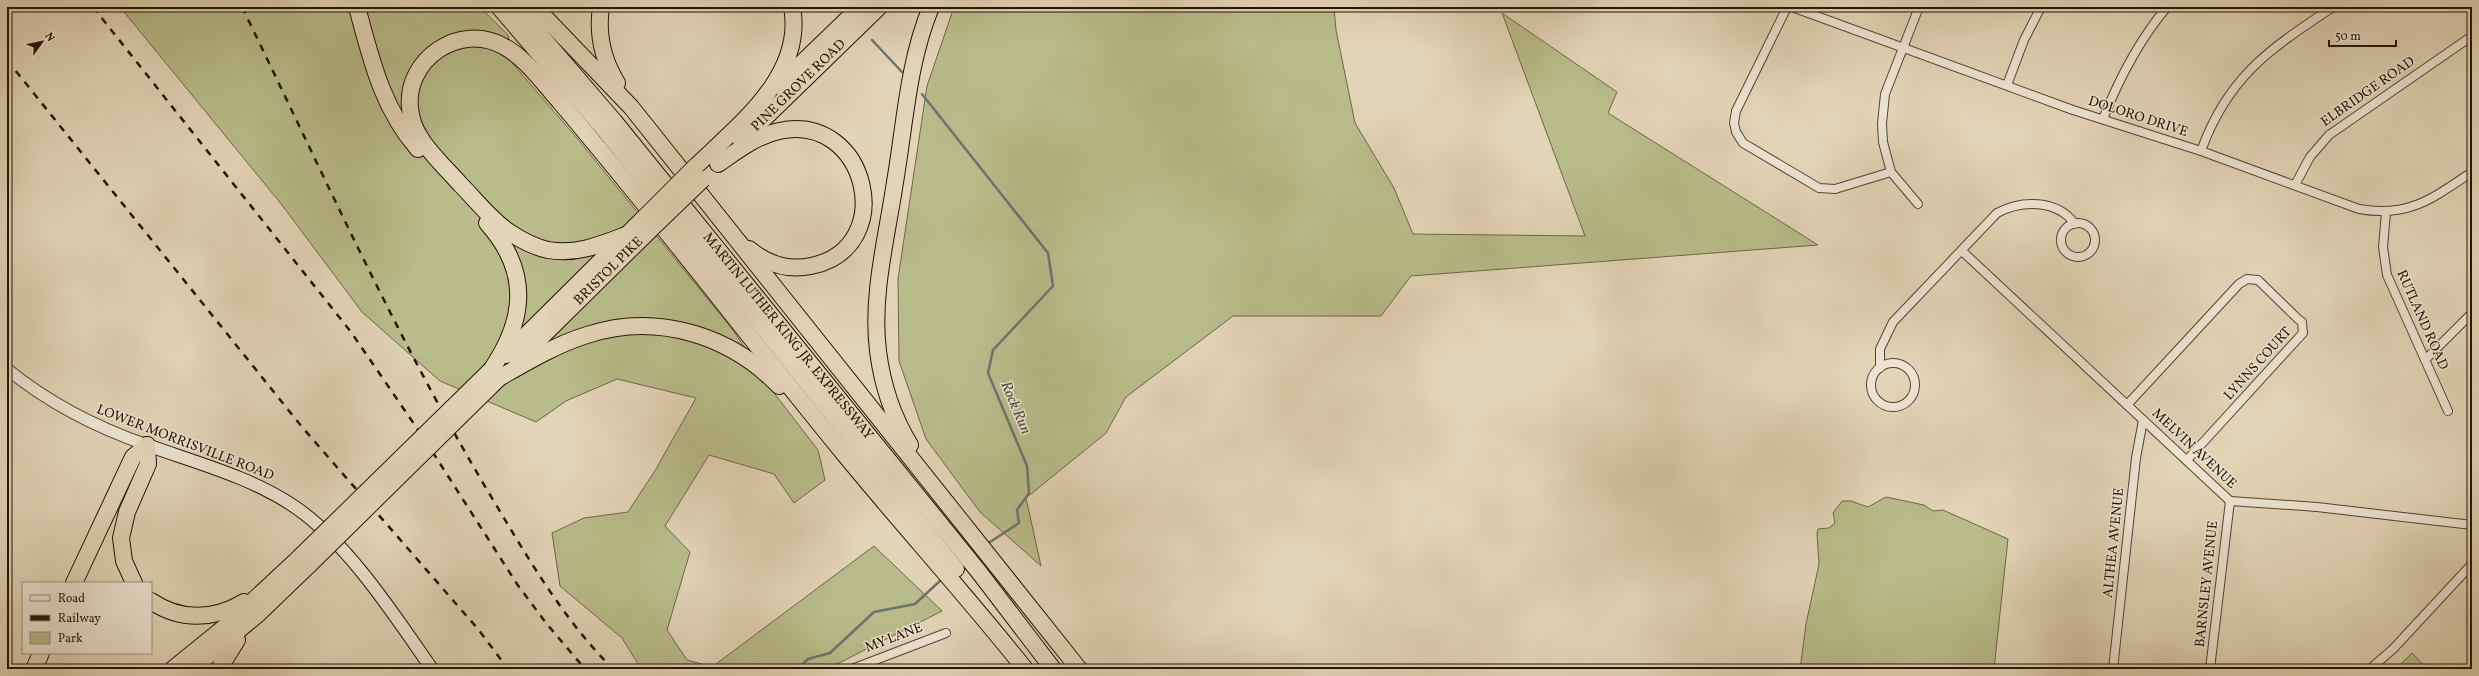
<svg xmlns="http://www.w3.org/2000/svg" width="2479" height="676" font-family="Vollkorn,serif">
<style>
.green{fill:#b8bb8a;stroke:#6e6746}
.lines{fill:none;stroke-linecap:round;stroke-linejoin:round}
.stream{stroke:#6c7471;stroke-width:2.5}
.minor-casing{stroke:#544330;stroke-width:10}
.tertiary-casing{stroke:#544330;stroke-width:13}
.secondary-casing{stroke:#251303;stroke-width:14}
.motorway-casing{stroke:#251303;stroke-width:18}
.minor{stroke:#ece3d0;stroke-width:8}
.tertiary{stroke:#ece3d0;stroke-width:11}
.secondary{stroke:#ece3d0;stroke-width:12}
.motorway{stroke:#e2d4b6;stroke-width:16}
.rail{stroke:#251303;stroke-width:2.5;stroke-dasharray:7 7;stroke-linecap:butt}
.motorway-bridge-casing{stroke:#251303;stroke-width:18;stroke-linecap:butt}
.motorway-bridge{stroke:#e2d4b6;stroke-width:16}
.labels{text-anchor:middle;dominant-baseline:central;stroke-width:3;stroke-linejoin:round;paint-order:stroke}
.street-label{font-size:14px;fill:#251303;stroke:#ece3d0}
.water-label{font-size:15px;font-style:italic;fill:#4e4c43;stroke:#ece3d0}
</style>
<rect width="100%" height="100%" fill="#e2d4b6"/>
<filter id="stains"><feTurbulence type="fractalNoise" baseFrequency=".005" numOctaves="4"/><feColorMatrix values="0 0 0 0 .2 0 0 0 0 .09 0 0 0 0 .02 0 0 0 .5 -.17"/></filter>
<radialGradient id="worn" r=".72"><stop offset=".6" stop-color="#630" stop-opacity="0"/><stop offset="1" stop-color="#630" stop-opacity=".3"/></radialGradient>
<g class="green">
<path d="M 120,7 L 480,7 L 508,35 L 513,64 L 577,138 L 733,330 L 777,397 L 818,450 L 825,480 L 794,503 L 774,474 L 709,455 L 665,526 L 690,552 L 667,630 L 687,660 L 712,667 L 874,546 L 942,611 L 827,669 L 641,669 L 622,638 L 560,586 L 552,533 L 584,518 L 628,512 L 656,469 L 696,398 L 617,379 L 566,401 L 536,422 L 440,381 L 362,312 L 282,205 Z"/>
<path d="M 954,7 L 1334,7 L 1336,30 L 1355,123 L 1394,188 L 1413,234 L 1585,236 L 1502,13 L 1617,92 L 1608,113 L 1818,245 L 1411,276 L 1381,316 L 1233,316 L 1126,397 L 1106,433 L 1026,498 L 1041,566 L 980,512 L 926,439 L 899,361 L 898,279 L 927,86 Z"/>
<path d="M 1886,497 L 1924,505 L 1933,511 L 1943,510 L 2008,539 L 1994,669 L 1800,669 L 1806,624 L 1819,564 L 1817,534 L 1818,529 L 1829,528 L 1835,523 L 1833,513 L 1842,501 L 1851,501 L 1868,507 Z"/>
<path d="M 2412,653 L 2427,669 L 2396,669 Z"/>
</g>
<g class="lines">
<g class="stream">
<path d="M 872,40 L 902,72"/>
<path d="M 922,94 L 1048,253 L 1053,286 L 993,350 L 988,373 L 1027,466 L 1029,493 L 1017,510 L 1019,523 L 987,544"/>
<path d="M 798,669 L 808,659 L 830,653 L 874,612 L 915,604 L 942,579"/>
</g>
<g class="minor-casing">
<g id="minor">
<path d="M 1787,7 L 1736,111 L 1734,123 L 1736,132 L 1743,143 L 1819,188 L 1835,189 L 1891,172"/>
<path d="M 1792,7 L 2073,110 L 2201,151 L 2359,209 C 2409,218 2433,198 2472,172"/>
<path d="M 2007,85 L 2024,40 L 2041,7"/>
<path d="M 2103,119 C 2119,79 2139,40 2167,7"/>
<path d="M 2201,151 C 2228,76 2270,49 2333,7"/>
<path d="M 2295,185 L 2310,157 L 2329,135 L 2472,36"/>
<path d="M 1918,204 L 1891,172 L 1883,142 L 1882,124 L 1885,94 L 1919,7"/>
<path d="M 2386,212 L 2383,247 L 2387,275 L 2448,411"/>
<circle cx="2078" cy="240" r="17"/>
<path d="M 1962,251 L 2230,501 L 2317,507 L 2472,525"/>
<path d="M 2425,360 L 2472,313"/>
<circle cx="1893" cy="385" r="22"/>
<path d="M 1880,368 L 1880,349 L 1893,322 L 1997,213 C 2021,200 2057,199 2075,224"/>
<path d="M 2127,405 L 2239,284 L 2247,279 L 2258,280 L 2298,319 L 2302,322 L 2303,333 L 2187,460"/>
<path d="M 852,669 L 946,633"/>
<path d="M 2113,669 L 2136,458 L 2143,420"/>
<path d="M 2210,669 L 2230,501"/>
<path d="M 2370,669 L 2393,649 L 2472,564"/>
</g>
</g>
<g class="tertiary-casing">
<path id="tertiary" d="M 7,369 C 50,404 95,427 147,445"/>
</g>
<g class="secondary-casing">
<path id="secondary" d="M 147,445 C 197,463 251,477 295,507 C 348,543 395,616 432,669"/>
</g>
<g class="motorway-casing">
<g id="motorway">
<path d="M 357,7 C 371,59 382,108 418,149"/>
<path d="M 499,7 L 604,129 L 956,569"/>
<path id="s1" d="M 516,7 L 614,121 L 979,572 L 1053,669"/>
<path d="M 535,7 L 631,107 L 1079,669"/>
<path d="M 601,7 C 597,34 603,60 617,83"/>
<path d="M 778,86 L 860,7"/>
<path id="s2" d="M 741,141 L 879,7"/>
<path d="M 718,164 C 737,151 756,136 779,131 C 867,111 900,248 811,266 C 787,271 767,264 749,249"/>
<path d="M 694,168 C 737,126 805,76 792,7"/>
<path d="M 487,223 C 530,271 526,319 491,370"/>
<path d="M 626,235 C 600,245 576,255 548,250 C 534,247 521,240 509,232 C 490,219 476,200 460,184 C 447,169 430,154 420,137 C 414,128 411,118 410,108 C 405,59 460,22 503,46 C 526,58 543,83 560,102 C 658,217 749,338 845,455 C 904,527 967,596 1025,669"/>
<path d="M 506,355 L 642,220"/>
<path id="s3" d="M 518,360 L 650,230"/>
<path d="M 499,378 C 527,362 555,345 587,335 C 656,312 730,335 779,386"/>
<path d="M 910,445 C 893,417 882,383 878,351 C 871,295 887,237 895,182 C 905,124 908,62 931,7"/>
<path d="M 74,583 L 133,457 L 147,445"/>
<path d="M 134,583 L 124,561 L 121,538 L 127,512 L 148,464 L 147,445"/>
<path d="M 151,601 C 180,621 214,620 244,602"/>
<path d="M 34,669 L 41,653"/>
<path d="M 173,669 L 226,626 L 300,557"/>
<path d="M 192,669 L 258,614 L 309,565"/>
<path d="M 219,669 L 237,640"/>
</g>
</g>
<use href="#minor" class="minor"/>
<use href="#tertiary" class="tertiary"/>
<use href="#secondary" class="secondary"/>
<use href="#motorway" class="motorway"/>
<g class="rail">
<path d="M 93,7 L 351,332 L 423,437 L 517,584 L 546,623 L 585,669"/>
<path d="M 242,7 C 321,169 394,333 486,488 C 524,551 560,616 613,669"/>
<path d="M 7,60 L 302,427 L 478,629 L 508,669"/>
</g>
<g class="motorway-bridge-casing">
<g id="motorway-bridge">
<path d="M 642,220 L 694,168"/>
<path d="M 650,230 L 703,179"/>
<path d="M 300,557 L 491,370"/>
<path d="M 309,565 L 499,378"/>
</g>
</g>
<use href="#motorway-bridge" class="motorway-bridge"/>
</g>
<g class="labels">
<g class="street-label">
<text stroke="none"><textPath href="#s2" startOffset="80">PINE GROVE ROAD</textPath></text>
<text transform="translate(2368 92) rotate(-35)">ELBRIDGE ROAD</text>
<text transform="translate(2138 117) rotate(18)">DOLORO DRIVE</text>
<text stroke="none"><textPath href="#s3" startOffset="127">BRISTOL PIKE</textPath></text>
<text transform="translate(2422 320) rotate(66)">RUTLAND ROAD</text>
<text stroke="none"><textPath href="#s1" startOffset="427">MARTIN LUTHER KING JR. EXPRESSWAY</textPath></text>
<text transform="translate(2258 364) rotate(-48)">LYNNS COURT</text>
<text transform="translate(185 443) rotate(21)">LOWER MORRISVILLE ROAD</text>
<text transform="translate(2194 449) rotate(43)">MELVIN AVENUE</text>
<text transform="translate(2114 543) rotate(-84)">ALTHEA AVENUE</text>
<text transform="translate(2207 584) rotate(-84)">BARNSLEY AVENUE</text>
<text transform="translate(894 638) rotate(-21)">MY LANE</text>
</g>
<g class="water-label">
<text transform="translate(1015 408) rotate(67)">Rock Run</text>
</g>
</g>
<rect width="2479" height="676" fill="none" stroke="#e2d4b6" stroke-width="24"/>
<rect x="8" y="8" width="2463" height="660" fill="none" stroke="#251303" stroke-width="2"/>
<rect x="12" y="12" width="2455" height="652" fill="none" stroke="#251303"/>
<rect x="22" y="582" width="130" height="72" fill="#ece3d0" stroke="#9c907e"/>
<rect x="30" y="595" width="20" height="6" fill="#ece3d0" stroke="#9c907e"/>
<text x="58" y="602" font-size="12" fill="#251303">Road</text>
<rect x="30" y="615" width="20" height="6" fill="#251303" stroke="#9c907e"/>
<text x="58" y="622" font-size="12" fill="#251303">Railway</text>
<rect x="30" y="632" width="20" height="12" fill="#b8bb8a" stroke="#9c907e"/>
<text x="58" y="642" font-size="12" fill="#251303">Park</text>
<g transform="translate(42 42) rotate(57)" stroke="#ece3d0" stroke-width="3" paint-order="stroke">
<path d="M0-3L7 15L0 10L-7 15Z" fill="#251303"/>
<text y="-6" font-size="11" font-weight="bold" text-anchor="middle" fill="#251303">N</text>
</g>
<path d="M2329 40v6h67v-6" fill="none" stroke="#251303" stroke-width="2"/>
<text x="2335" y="40" font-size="12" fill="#251303" stroke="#ece3d0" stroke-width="3" paint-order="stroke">50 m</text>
<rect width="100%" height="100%" filter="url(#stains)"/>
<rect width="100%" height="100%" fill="url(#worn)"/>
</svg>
